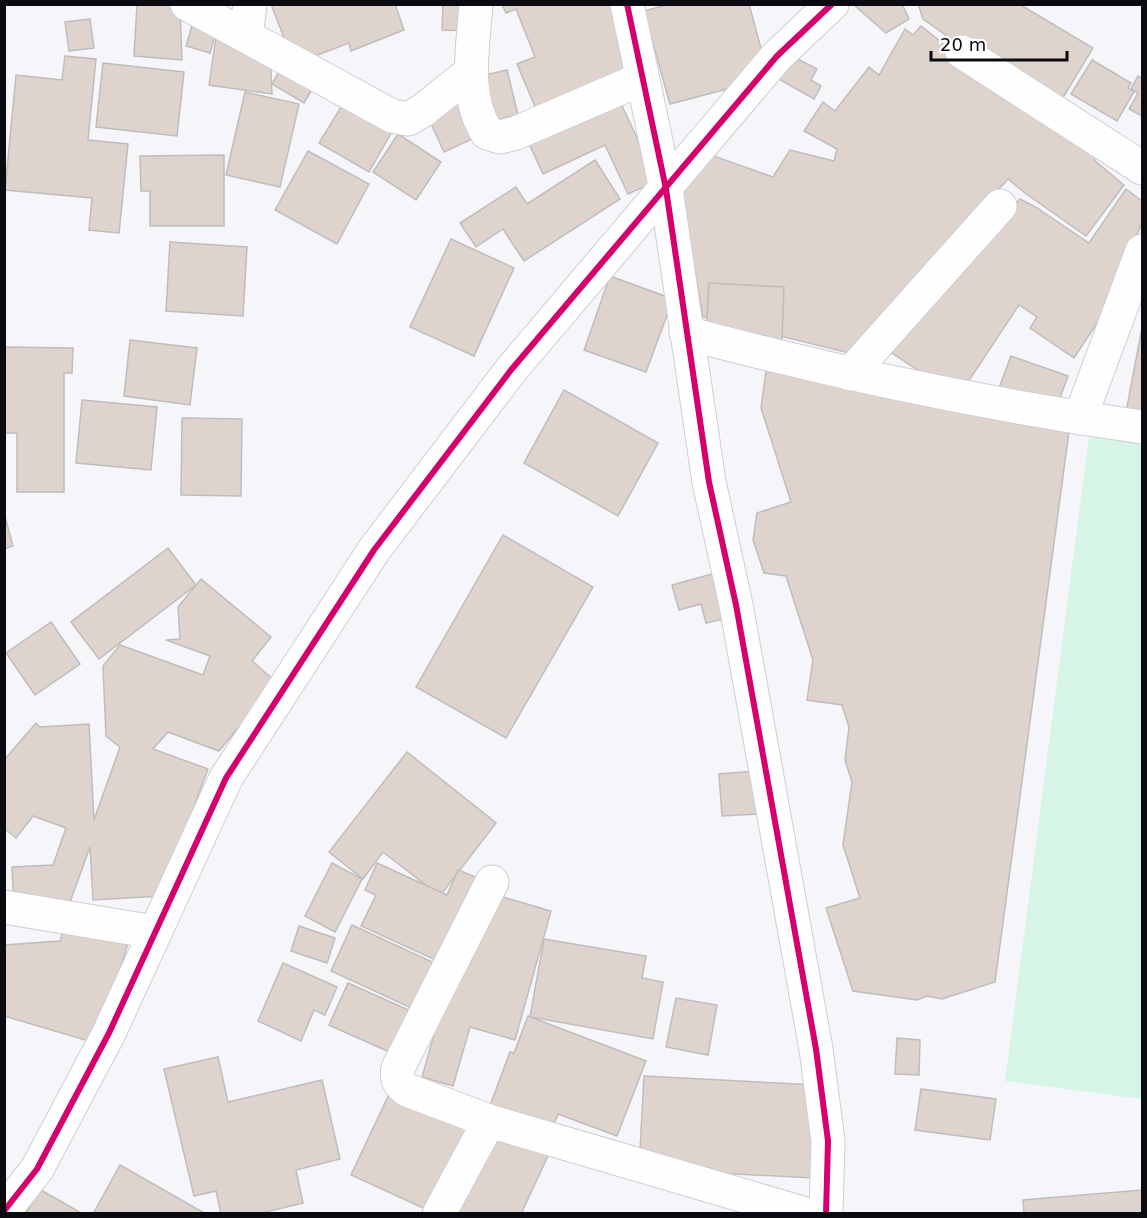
<svg xmlns="http://www.w3.org/2000/svg" width="1147" height="1218" font-family="'DejaVu Sans',sans-serif">
<style>
.green{fill:#d6f5e6}
.building{fill:#dfd4cd;stroke:#bfbcbc;stroke-width:1.5}
.lines{fill:none;stroke-linecap:round;stroke-linejoin:round}
.minor-casing{stroke:#cecdd3;stroke-width:35}
.minor{stroke:#fefefe;stroke-width:33}
.cycleway-casing{stroke:#fff;stroke-width:10}
.cycleway{stroke:#d6006c;stroke-width:6}
</style>
<rect width="100%" height="100%" fill="#f5f5fa"/>
<path class="green" d="M 1089,436 L 1142,441 L 1142,1099 L 1005,1081 Z"/>
<g class="building">
<path d="M 137,4 L 167,4 L 180,7 L 182,60 L 134,56 Z"/>
<path d="M 271,4 L 395,4 L 404,30 L 351,51 L 349,43 L 294,64 Z"/>
<path d="M 443,4 L 471,4 L 470,31 L 442,30 Z"/>
<path d="M 502,4 L 614,4 L 639,66 L 536,109 L 517,64 L 535,57 L 516,9 L 506,13 Z"/>
<path d="M 670,4 L 749,4 L 769,78 L 670,104 L 644,11 Z"/>
<path d="M 853,4 L 902,4 L 909,19 L 886,33 Z"/>
<path d="M 918,4 L 1019,4 L 1093,48 L 1059,104 L 950,38 L 923,19 Z"/>
<path d="M 90,19 L 94,48 L 69,51 L 65,22 Z"/>
<path d="M 193,22 L 217,29 L 210,53 L 186,46 Z"/>
<path d="M 921,26 L 955,53 L 1101,147 L 1094,160 L 1124,185 L 1086,236 L 1025,193 L 1008,179 L 849,353 L 703,317 L 679,185 L 711,155 L 773,177 L 790,150 L 834,161 L 837,149 L 804,131 L 823,102 L 835,111 L 869,67 L 879,75 L 905,29 L 913,35 Z"/>
<path d="M 216,37 L 270,53 L 272,94 L 209,85 Z"/>
<path d="M 790,55 L 817,69 L 811,80 L 821,86 L 814,99 L 777,78 Z"/>
<path d="M 65,56 L 96,59 L 88,140 L 128,144 L 119,233 L 89,230 L 92,198 L 5,190 L 16,75 L 62,80 Z"/>
<path d="M 1092,60 L 1131,83 L 1128,88 L 1134,92 L 1117,121 L 1071,94 Z"/>
<path d="M 285,61 L 317,81 L 304,103 L 272,84 Z"/>
<path d="M 103,63 L 184,72 L 177,136 L 96,127 Z"/>
<path d="M 507,70 L 518,115 L 491,121 L 481,76 Z"/>
<path d="M 1138,76 L 1142,78 L 1142,116 L 1129,109 L 1138,93 L 1131,89 Z"/>
<path d="M 245,92 L 299,104 L 280,187 L 226,175 Z"/>
<path d="M 617,95 L 657,181 L 628,194 L 605,145 L 543,174 L 526,137 Z"/>
<path d="M 346,99 L 394,128 L 369,172 L 319,143 Z"/>
<path d="M 465,100 L 481,135 L 444,152 L 428,117 Z"/>
<path d="M 398,134 L 441,162 L 416,200 L 373,172 Z"/>
<path d="M 308,151 L 369,184 L 337,244 L 275,210 Z"/>
<path d="M 224,155 L 224,226 L 150,226 L 150,191 L 141,191 L 140,156 Z"/>
<path d="M 595,160 L 620,199 L 524,261 L 503,229 L 476,247 L 460,223 L 516,187 L 527,204 Z"/>
<path d="M 1126,189 L 1142,201 L 1142,223 L 1101,317 L 1074,358 L 1030,328 L 1037,317 L 1019,305 L 958,397 L 892,353 L 939,282 L 1020,199 L 1037,208 L 1089,243 Z"/>
<path d="M 451,239 L 514,268 L 474,356 L 410,327 Z"/>
<path d="M 170,242 L 247,247 L 243,316 L 166,311 Z"/>
<path d="M 610,276 L 673,299 L 646,372 L 584,350 Z"/>
<path d="M 709,283 L 784,287 L 782,341 L 706,337 Z"/>
<path d="M 1142,328 L 1142,414 L 1126,412 Z"/>
<path d="M 130,340 L 197,348 L 190,405 L 124,396 Z"/>
<path d="M 4,347 L 73,348 L 72,373 L 64,373 L 64,492 L 17,492 L 17,433 L 4,433 Z"/>
<path d="M 1011,356 L 1068,376 L 1056,409 L 999,388 Z"/>
<path d="M 766,371 L 1070,424 L 995,982 L 942,999 L 927,996 L 917,1000 L 853,991 L 826,908 L 860,898 L 843,845 L 852,782 L 845,760 L 849,727 L 842,705 L 807,700 L 813,660 L 786,576 L 764,573 L 753,540 L 757,513 L 791,502 L 761,408 Z"/>
<path d="M 564,390 L 658,443 L 618,516 L 524,463 Z"/>
<path d="M 82,400 L 157,407 L 151,470 L 76,463 Z"/>
<path d="M 182,418 L 242,419 L 241,496 L 181,495 Z"/>
<path d="M 4,513 L 13,546 L 4,549 Z"/>
<path d="M 503,535 L 593,587 L 506,738 L 416,687 Z"/>
<path d="M 168,548 L 196,585 L 99,659 L 71,622 Z"/>
<path d="M 712,574 L 723,619 L 706,623 L 701,604 L 679,610 L 672,585 Z"/>
<path d="M 201,579 L 271,637 L 252,661 L 276,682 L 219,751 L 168,732 L 153,749 L 208,769 L 161,896 L 93,900 L 90,847 L 61,927 L 14,910 L 12,867 L 53,865 L 66,828 L 33,816 L 16,838 L 4,828 L 4,760 L 36,723 L 40,727 L 89,724 L 94,820 L 120,747 L 106,736 L 103,666 L 120,645 L 203,675 L 210,656 L 166,640 L 180,639 L 178,607 Z"/>
<path d="M 51,622 L 80,664 L 35,695 L 6,653 Z"/>
<path d="M 407,752 L 496,823 L 440,896 L 383,852 L 363,879 L 329,852 Z"/>
<path d="M 755,771 L 758,814 L 722,816 L 719,774 Z"/>
<path d="M 332,863 L 362,879 L 335,932 L 305,916 Z"/>
<path d="M 377,863 L 447,895 L 458,870 L 478,878 L 440,962 L 361,926 L 376,895 L 365,890 Z"/>
<path d="M 475,889 L 551,911 L 515,1040 L 470,1027 L 453,1086 L 422,1077 Z"/>
<path d="M 352,925 L 441,966 L 420,1012 L 331,971 Z"/>
<path d="M 65,926 L 131,933 L 99,1041 L 92,1042 L 4,1016 L 4,945 L 60,941 Z"/>
<path d="M 299,926 L 335,938 L 327,963 L 291,951 Z"/>
<path d="M 544,939 L 646,956 L 642,978 L 663,982 L 653,1039 L 530,1017 Z"/>
<path d="M 283,963 L 337,987 L 325,1015 L 314,1010 L 301,1041 L 258,1021 Z"/>
<path d="M 348,983 L 415,1013 L 396,1055 L 329,1025 Z"/>
<path d="M 676,998 L 717,1005 L 708,1055 L 666,1047 Z"/>
<path d="M 528,1016 L 646,1061 L 617,1136 L 558,1114 L 550,1135 L 488,1111 L 510,1052 L 514,1053 Z"/>
<path d="M 897,1038 L 920,1040 L 919,1075 L 895,1074 Z"/>
<path d="M 218,1057 L 228,1102 L 322,1080 L 340,1159 L 296,1170 L 303,1203 L 258,1214 L 221,1214 L 216,1191 L 194,1196 L 164,1069 Z"/>
<path d="M 644,1076 L 817,1085 L 813,1178 L 639,1169 Z"/>
<path d="M 392,1088 L 472,1126 L 432,1212 L 351,1175 Z"/>
<path d="M 921,1089 L 996,1099 L 990,1140 L 915,1130 Z"/>
<path d="M 496,1117 L 553,1145 L 521,1214 L 451,1214 Z"/>
<path d="M 120,1165 L 206,1214 L 93,1214 Z"/>
<path d="M 39,1189 L 83,1214 L 26,1214 Z"/>
<path d="M 1142,1190 L 1142,1214 L 1024,1214 L 1023,1200 Z"/>
</g>
<g class="lines">
<g class="minor-casing">
<g id="minor">
<path d="M 187,4 L 392,116 L 408,119 L 422,111 L 471,72"/>
<path d="M 476,4 C 473,48 463,95 487,133 L 500,137 L 516,133 L 641,79"/>
<path d="M 627,4 L 666,189 L 709,482 L 736,605 L 816,1049 L 828,1141 L 826,1214"/>
<path d="M 246,36 L 250,4"/>
<path d="M 962,52 L 1142,168"/>
<path d="M 686,333 C 837,373 988,405 1142,427"/>
<path d="M 850,374 L 1000,206"/>
<path d="M 1080,418 L 1142,251"/>
<path d="M 492,882 L 398,1068 C 396,1079 398,1083 407,1090 L 489,1121 L 806,1214"/>
<path d="M 4,907 L 154,932"/>
<path d="M 4,1211 L 37,1169 L 109,1033 L 226,778 L 374,550 L 511,370 L 777,56 L 832,4"/>
<path d="M 439,1214 L 489,1121"/>
</g>
</g>
<use href="#minor" class="minor"/>
<g class="cycleway-casing">
<g id="cycleway">
<path d="M 627,4 L 666,189 L 709,482 L 736,605 L 816,1049 L 828,1141 L 826,1214"/>
<path d="M 4,1211 L 37,1169 L 109,1033 L 226,778 L 374,550 L 511,370 L 777,56 L 832,4"/>
</g>
</g>
<use href="#cycleway" class="cycleway"/>
</g>
<rect width="1147" height="1218" fill="none" stroke="#0b0a10" stroke-width="12"/>
<path d="M931 51v9h136v-9" fill="none" stroke="#0b0a10" stroke-width="3"/>
<text x="940" y="51" font-size="18" fill="#0b0a10" stroke="#ffffff" stroke-width="4.5" paint-order="stroke">20 m</text>
</svg>
